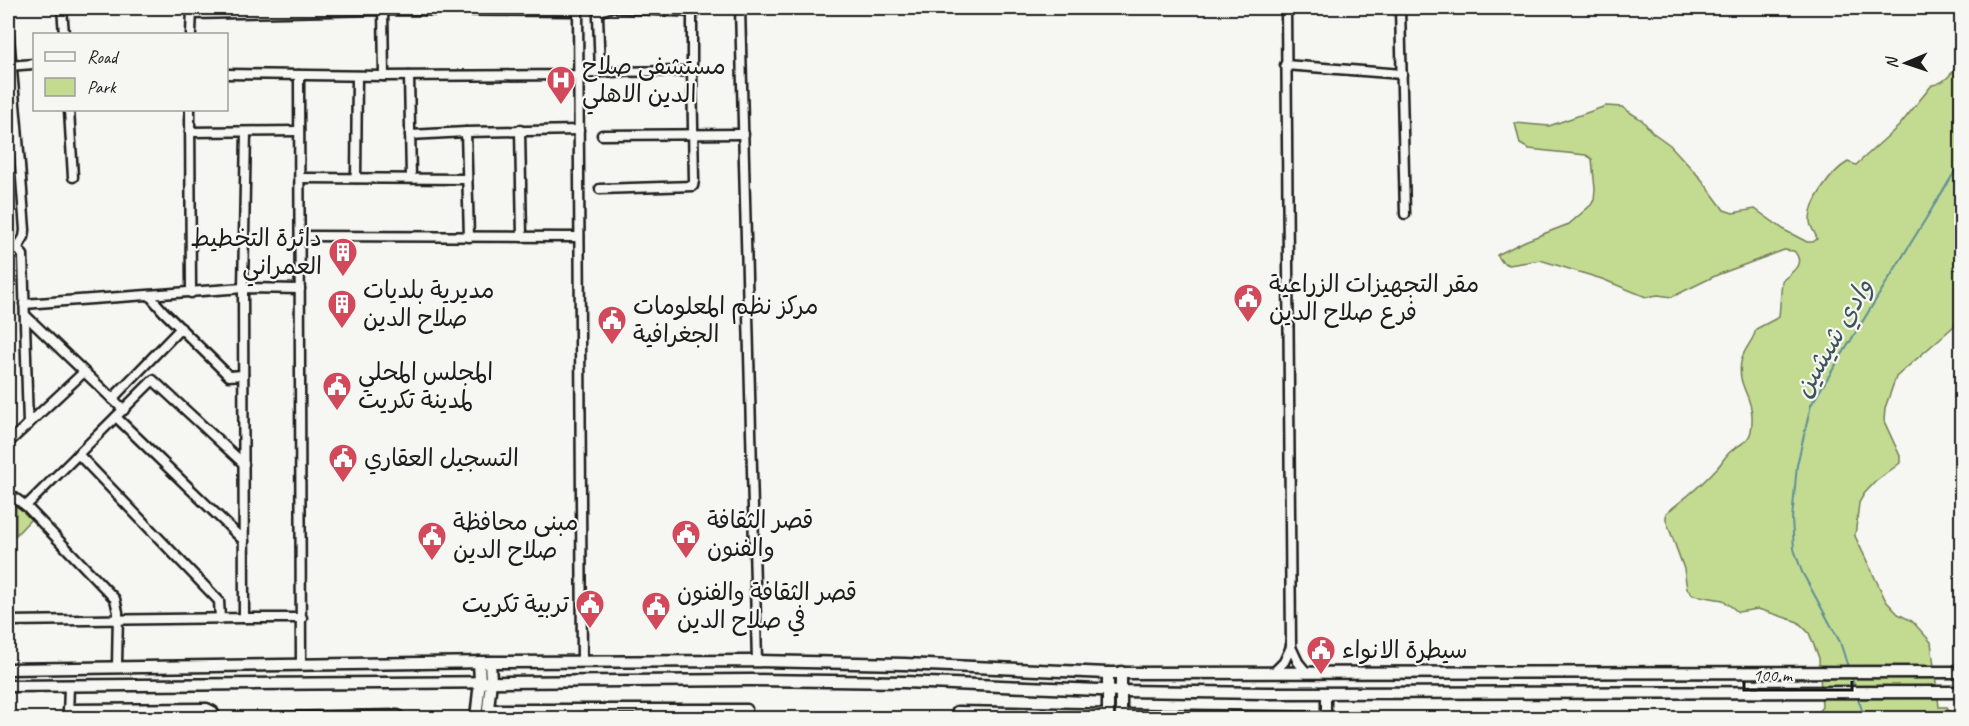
<svg xmlns="http://www.w3.org/2000/svg" width="1969" height="726" font-family="Caveat,'Playpen Sans Arabic',sans-serif">
<style>
.built{fill:#f2e1d9}
.green{fill:#c3db91;stroke:#707c56;stroke-width:1.5}
.lines{fill:none;stroke-linecap:round;stroke-linejoin:round}
.stream{stroke:#5f8e97;stroke-width:2}
.minor-casing{stroke:#1c1c1c;stroke-width:13}
.major-casing{stroke:#1c1c1c;stroke-width:15}
.minor{stroke:#f6f6f2;stroke-width:8}
.major{stroke:#f6f6f2;stroke-width:10}
.labels{text-anchor:middle;dominant-baseline:central;stroke-width:4.5;stroke-linejoin:round;paint-order:stroke}
.poi-label{font-size:24px;fill:#1c1c1c;stroke:#f6f6f2;text-anchor:start}
.water-label{font-size:26px;font-style:italic;fill:#3d555a;stroke:#f6f6f2}
</style>
<rect width="100%" height="100%" fill="#f6f6f2"/>
<filter id="ink" filterUnits="userSpaceOnUse"><feTurbulence type="fractalNoise" baseFrequency=".0167" numOctaves="2"/><feDisplacementMap in="SourceGraphic" scale="12" xChannelSelector="R" yChannelSelector="G"/><feConvolveMatrix kernelMatrix="1 2 1 2 8 2 1 2 1" color-interpolation-filters="sRGB"/></filter>
<g filter="url(#ink)">
<path class="built" d="M 1355,709 L 1723,716 L 1723,718 L 1355,718 Z"/>
<g class="green">
<path d="M 1961,60 L 1961,320 L 1896,377 L 1885,408 L 1884,421 L 1900,456 L 1900,463 L 1875,482 L 1864,494 L 1859,503 L 1855,536 L 1886,601 L 1898,614 L 1912,621 L 1931,642 L 1939,707 L 1947,707 L 1951,718 L 1785,718 L 1815,716 L 1822,707 L 1819,658 L 1809,633 L 1798,622 L 1771,613 L 1758,609 L 1738,612 L 1723,600 L 1693,595 L 1687,589 L 1684,569 L 1666,520 L 1666,513 C 1683,500 1701,486 1715,470 C 1721,465 1724,457 1730,452 C 1735,447 1744,444 1748,438 C 1753,432 1752,422 1752,415 C 1751,394 1737,386 1741,362 C 1743,349 1754,341 1756,329 L 1779,317 L 1782,281 C 1792,272 1806,264 1794,251 L 1784,250 L 1717,275 L 1672,297 L 1658,295 L 1646,297 L 1602,279 L 1540,260 L 1509,265 L 1502,262 L 1497,255 L 1525,241 L 1569,224 L 1591,205 L 1594,200 L 1595,189 L 1592,159 L 1586,155 L 1529,149 L 1520,144 L 1515,123 L 1549,126 L 1606,106 L 1622,107 L 1642,120 L 1652,132 L 1670,145 L 1702,180 L 1724,210 L 1733,213 L 1755,209 L 1786,231 L 1807,242 L 1813,242 L 1817,239 C 1816,233 1810,228 1810,221 C 1809,202 1832,171 1848,162 L 1856,165 L 1899,126 L 1932,85 C 1947,83 1953,71 1961,60 Z"/>
<path d="M 16,502 L 31,519 L 16,535 Z"/>
</g>
<g class="lines">
<g class="stream">
<path d="M 1848,667 L 1840,642 L 1802,572 L 1794,549 L 1792,519 L 1797,465 L 1811,405 L 1962,160"/>
<path d="M 1851,676 L 1855,687"/>
<path d="M 1857,696 L 1865,718"/>
</g>
<g class="minor-casing">
<g id="minor">
<path d="M 62,8 L 64,34"/>
<path d="M 578,8 L 582,662"/>
<path d="M 618,8 L 692,12 L 692,71"/>
<path d="M 740,8 L 757,661"/>
<path d="M 1400,8 L 1405,214"/>
<path d="M 192,14 L 383,10 L 578,11"/>
<path d="M 8,26 L 17,126 L 25,230 L 24,237 L 17,249"/>
<path d="M 191,34 L 192,8"/>
<path d="M 1285,65 L 1402,74"/>
<path d="M 8,66 L 34,64"/>
<path d="M 600,72 L 598,16 L 600,11 L 609,8"/>
<path d="M 226,74 L 384,76 L 383,8"/>
<path d="M 299,75 L 301,665"/>
<path d="M 384,76 L 578,75 L 600,72 L 692,71 L 694,181 L 693,186 L 600,189"/>
<path d="M 409,76 L 411,178"/>
<path d="M 69,110 L 73,177"/>
<path d="M 190,110 L 191,293"/>
<path d="M 520,130 L 522,237"/>
<path d="M 190,132 L 299,131"/>
<path d="M 466,132 L 469,237"/>
<path d="M 410,135 L 466,132 L 579,130"/>
<path d="M 602,135 L 744,134"/>
<path d="M 300,178 L 467,179"/>
<path d="M 356,178 L 357,76"/>
<path d="M 300,236 L 579,237"/>
<path d="M 8,248 L 17,249 L 23,255 L 28,425"/>
<path d="M 150,296 L 163,311 L 229,376 L 243,375"/>
<path d="M 24,304 L 243,288 L 300,289"/>
<path d="M 25,315 L 124,410"/>
<path d="M 112,399 L 181,328"/>
<path d="M 116,417 L 244,541"/>
<path d="M 8,443 L 84,372"/>
<path d="M 78,454 L 219,601 L 220,619"/>
<path d="M 8,493 L 26,506 L 115,599 L 118,612 L 117,666"/>
<path d="M 26,506 L 153,380 L 244,464"/>
<path d="M 244,618 L 302,618"/>
<path d="M 8,621 L 244,618 L 243,288 L 246,132"/>
<path d="M 1291,647 L 1298,662 L 1307,673"/>
<path d="M 1273,673 L 1284,662 L 1291,647 L 1286,8"/>
<path d="M 68,709 L 207,708 L 213,711 L 216,718"/>
<path d="M 488,709 L 747,709"/>
<path d="M 957,711 L 1108,714"/>
<path d="M 1121,714 L 1326,717"/>
<path d="M 68,718 L 69,685"/>
<path d="M 278,718 L 277,717 L 398,715 L 398,718"/>
<path d="M 556,718 L 556,709"/>
<path d="M 1326,718 L 1326,693"/>
</g>
</g>
<g class="major-casing">
<g id="major">
<path d="M 8,669 L 490,662 L 757,661 L 904,664 L 1108,673 L 1962,672"/>
<path d="M 1108,673 L 1108,718"/>
<path d="M 8,686 L 750,680 L 904,682 L 1122,691 L 1267,693 L 1962,692"/>
<path d="M 476,718 L 480,682 L 479,662"/>
<path d="M 487,718 L 491,681 L 490,662"/>
<path d="M 1121,718 L 1121,672"/>
</g>
</g>
<use href="#minor" class="minor"/>
<use href="#major" class="major"/>
</g>
</g>
<defs>
<g id="hospital-pin" transform="scale(1.5)"><path d="M0 17L-7.5 6A9.5 9.5 0 1 1 7.5 6Z" fill="#d1495b" stroke="#f6f6f2"/><path d="M-5-5h3v3.5h4V-5h3V5h-3V1.5h-4V5h-3Z" fill="#fff"/></g>
<g id="building-pin" transform="scale(1.5)"><path d="M0 17L-7.5 6A9.5 9.5 0 1 1 7.5 6Z" fill="#d1495b" stroke="#f6f6f2"/><path d="M-4-6H4V6H1V3H-1V6H-4ZM-2.5-4.3h1.7v1.8h-1.7ZM.8-4.3h1.7v1.8H.8ZM-2.5-1h1.7V.8h-1.7ZM.8-1h1.7V.8H.8Z" fill="#fff"/></g>
<g id="civic-pin" transform="scale(1.5)"><path d="M0 17L-7.5 6A9.5 9.5 0 1 1 7.5 6Z" fill="#d1495b" stroke="#f6f6f2"/><path d="M-.6-6.5H3V-4.5H.6V-3L4-1V1h2V6H-6V1h2V-1L-.6-3ZM-1.2 2.5V6h2.4V2.5Z" fill="#fff"/></g>
</defs>
<g fill-rule="evenodd">
<use href="#hospital-pin" x="561" y="80"/>
<use href="#building-pin" x="343" y="252"/>
<use href="#civic-pin" x="1248" y="298"/>
<use href="#building-pin" x="342" y="304"/>
<use href="#civic-pin" x="612" y="320"/>
<use href="#civic-pin" x="337" y="386"/>
<use href="#civic-pin" x="343" y="458"/>
<use href="#civic-pin" x="686" y="534"/>
<use href="#civic-pin" x="432" y="536"/>
<use href="#civic-pin" x="590" y="604"/>
<use href="#civic-pin" x="656" y="606"/>
<use href="#civic-pin" x="1321" y="650"/>
</g>
<g class="labels">
<g class="poi-label">
<text x="582" y="66">مستشفى صلاح<tspan x="582" dy="28">الدين الاهلي</tspan></text>
<text x="322" y="238" text-anchor="end">دائرة التخطيط<tspan x="322" dy="28">العمراني</tspan></text>
<text x="1269" y="284">مقر التجهيزات الزراعية<tspan x="1269" dy="28">فرع صلاح الدين</tspan></text>
<text x="363" y="290">مديرية بلديات<tspan x="363" dy="28">صلاح الدين</tspan></text>
<text x="633" y="306">مركز نظم المعلومات<tspan x="633" dy="28">الجغرافية</tspan></text>
<text x="358" y="372">المجلس المحلي<tspan x="358" dy="28">لمدينة تكريت</tspan></text>
<text x="364" y="458">التسجيل العقاري</text>
<text x="707" y="520">قصر الثقافة<tspan x="707" dy="28">والفنون</tspan></text>
<text x="453" y="522">مبنى محافظة<tspan x="453" dy="28">صلاح الدين</tspan></text>
<text x="677" y="592">قصر الثقافة والفنون<tspan x="677" dy="28">في صلاح الدين</tspan></text>
<text x="569" y="604" text-anchor="end">تربية تكريت</text>
<text x="1342" y="650">سيطرة الانواء</text>
</g>
<g class="water-label">
<text transform="translate(1833 338) rotate(-60)">وادي شيشين</text>
</g>
</g>
<rect width="1969" height="726" fill="none" stroke="#f6f6f2" stroke-width="30"/>
<rect x="15" y="15" width="1939" height="696" fill="none" stroke="#1c1c1c" stroke-width="2" filter="url(#ink)"/>
<rect x="33" y="33" width="195" height="78" fill="#f6f6f2" stroke="#9f9f9c" stroke-width="1.5"/>
<rect x="45" y="52" width="30" height="9" fill="#f6f6f2" stroke="#9f9f9c" stroke-width="1.5"/>
<text x="87" y="63" font-size="18" fill="#1c1c1c">Road</text>
<rect x="45" y="78" width="30" height="18" fill="#c3db91" stroke="#9f9f9c" stroke-width="1.5"/>
<text x="87" y="93" font-size="18" fill="#1c1c1c">Park</text>
<g transform="translate(1906 63) rotate(268)" stroke="#f6f6f2" stroke-width="4.5" paint-order="stroke">
<path d="M0-4.5L10 22L0 15L-10 22Z" fill="#1c1c1c"/>
<text y="-9" font-size="16" font-weight="bold" text-anchor="middle" fill="#1c1c1c">N</text>
</g>
<path d="M1744 681v9h108v-9" fill="none" stroke="#1c1c1c" stroke-width="3"/>
<text x="1753" y="681" font-size="18" fill="#1c1c1c" stroke="#f6f6f2" stroke-width="4.5" paint-order="stroke">100 m</text>
</svg>
